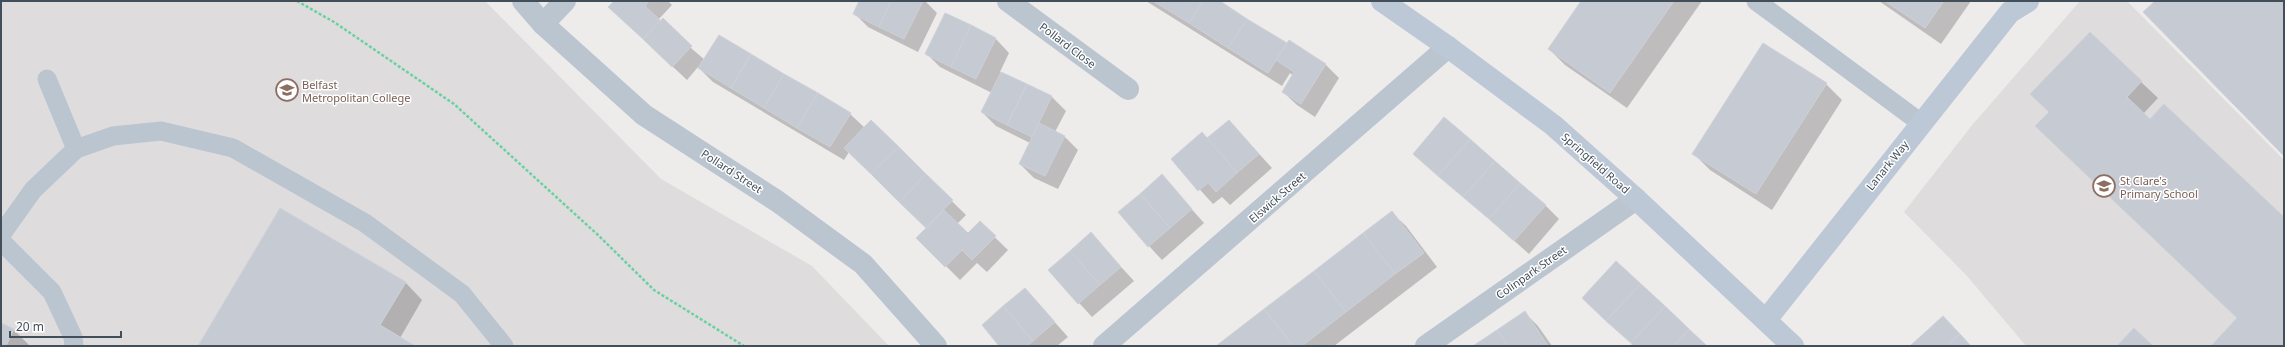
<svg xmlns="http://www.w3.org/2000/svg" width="2285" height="347" font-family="'Noto Sans',sans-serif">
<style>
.education{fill:#dfdcdd}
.shadow{fill:#0003}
.building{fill:#c6cad2;stroke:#ced1d8}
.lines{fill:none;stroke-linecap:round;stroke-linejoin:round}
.path{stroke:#6ad1a0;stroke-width:2.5;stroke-dasharray:3 2;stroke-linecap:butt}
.lane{stroke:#bac5cf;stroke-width:19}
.street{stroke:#bac5cf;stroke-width:22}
.secondary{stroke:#bcc8d6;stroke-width:22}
.labels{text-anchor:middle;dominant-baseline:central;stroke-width:3;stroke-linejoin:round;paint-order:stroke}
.street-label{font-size:11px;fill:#424e5a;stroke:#fff}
.education-label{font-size:11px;fill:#785e54;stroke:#fff;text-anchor:start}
</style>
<rect width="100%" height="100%" fill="#eeebeb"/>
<g class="education">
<path d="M 1,1 L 485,1 L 661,179 L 812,266 L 889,346 L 1,346 Z"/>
<path d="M 2080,1 L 2127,1 L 2284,160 L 2284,346 L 2026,346 L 1967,276 L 1904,212 L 1973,124 Z"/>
</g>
<g class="shadow">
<path d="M 615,1 L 668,1 L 672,5 L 658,20 L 705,60 L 850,114 L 865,128 L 871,122 L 966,215 L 957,224 L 968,234 L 980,223 L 1008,250 L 987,272 L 977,263 L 960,280 L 918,238 L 927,228 L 849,152 L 844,160 L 713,82 L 698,67 L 687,80 L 623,20 Z"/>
<path d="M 860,1 L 925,1 L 937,13 L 918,52 L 868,27 L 854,13 Z"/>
<path d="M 1146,1 L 1218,1 L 1287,45 L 1325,64 L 1339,78 L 1315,117 L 1297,105 L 1283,92 L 1293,76 L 1290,73 L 1282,86 Z"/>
<path d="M 1582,1 L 1702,1 L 1627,108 L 1565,65 L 1549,49 Z"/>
<path d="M 1879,1 L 1971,1 L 1941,44 Z"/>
<path d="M 946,14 L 996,39 L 1009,53 L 1000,72 L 1052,97 L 1066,111 L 1055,132 L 1064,136 L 1078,150 L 1058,189 L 1034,178 L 1020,164 L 1030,143 L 996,126 L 982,112 L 992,93 L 940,67 L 926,53 Z"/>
<path d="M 2090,34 L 2158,98 L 2143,114 L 2284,218 L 2284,346 L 2212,346 L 2238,318 L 2050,112 Z"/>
<path d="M 1826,84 L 1842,100 L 1772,210 L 1710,170 L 1693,153 Z"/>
<path d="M 1229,121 L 1272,168 L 1230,205 L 1222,197 L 1213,204 L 1172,159 L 1208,139 Z"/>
<path d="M 1414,153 L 1545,205 L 1559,219 L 1529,254 Z"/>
<path d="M 1162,176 L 1204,223 L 1162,260 L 1149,246 Z"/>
<path d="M 1392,213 L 1406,226 L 1437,267 L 1334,346 L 1219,346 Z"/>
<path d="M 1091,234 L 1134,281 L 1092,317 L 1049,270 Z"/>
<path d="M 405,282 L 422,300 L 400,338 L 413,346 L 199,346 Z"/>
<path d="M 1025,289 L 1068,337 L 1057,346 L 1001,346 Z"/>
<path d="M 1525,313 L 1538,326 L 1552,346 L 1475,346 Z"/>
<path d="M 1,324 L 14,330 L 30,346 L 1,346 Z"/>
</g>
<g class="building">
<path d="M 614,1 L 649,1 L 645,6 L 660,20 L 643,39 L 608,7 Z"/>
<path d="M 859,1 L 891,1 L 879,27 L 853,14 Z"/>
<path d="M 891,1 L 923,1 L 904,39 L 879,27 Z"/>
<path d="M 1153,1 L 1203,1 L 1189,23 Z"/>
<path d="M 1203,1 L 1220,1 L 1247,19 L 1228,48 L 1189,23 Z"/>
<path d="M 1581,1 L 1674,1 L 1610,93 L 1548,49 Z"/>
<path d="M 1885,1 L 1944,1 L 1925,28 Z"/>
<path d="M 2155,1 L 2284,1 L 2284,156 L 2143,12 Z"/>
<path d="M 945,13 L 971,25 L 951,67 L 925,54 Z"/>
<path d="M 663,18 L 692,46 L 672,67 L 643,39 Z"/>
<path d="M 1247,19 L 1287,43 L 1268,73 L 1228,48 Z"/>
<path d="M 971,25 L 996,38 L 976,79 L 951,67 Z"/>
<path d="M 2090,32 L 2142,81 L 2127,97 L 2150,119 L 2164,104 L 2284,217 L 2284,346 L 2211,346 L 2237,318 L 2035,126 L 2049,112 L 2030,94 Z"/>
<path d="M 719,35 L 751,54 L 731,88 L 698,68 Z"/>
<path d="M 1289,40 L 1326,64 L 1301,104 L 1282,92 L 1294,72 L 1276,60 Z"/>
<path d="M 1763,43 L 1827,83 L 1756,194 L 1692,154 Z"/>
<path d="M 751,54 L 784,74 L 764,108 L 731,88 Z"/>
<path d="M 1001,72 L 1027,84 L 1007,125 L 981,112 Z"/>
<path d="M 784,74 L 818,93 L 797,128 L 764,108 Z"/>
<path d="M 1027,84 L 1052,96 L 1032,137 L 1007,125 Z"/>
<path d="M 818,93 L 851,113 L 830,147 L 797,128 Z"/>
<path d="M 1444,117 L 1470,139 L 1438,176 L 1413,154 Z"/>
<path d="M 871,120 L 899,147 L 871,174 L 844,148 Z"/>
<path d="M 1229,120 L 1259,154 L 1237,173 L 1207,138 Z"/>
<path d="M 1039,123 L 1065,136 L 1045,176 L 1019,164 Z"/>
<path d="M 1202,132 L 1237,173 L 1216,192 L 1208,183 L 1198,191 L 1171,159 Z"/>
<path d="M 1470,139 L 1495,161 L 1463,197 L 1438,176 Z"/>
<path d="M 899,147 L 926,174 L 899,202 L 871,174 Z"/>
<path d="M 1495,161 L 1520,183 L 1489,219 L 1463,197 Z"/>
<path d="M 926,174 L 953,200 L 926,228 L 899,202 Z"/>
<path d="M 1162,174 L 1192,209 L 1170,228 L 1140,194 Z"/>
<path d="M 1520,183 L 1546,205 L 1514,241 L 1489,219 Z"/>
<path d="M 1140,194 L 1170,228 L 1148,247 L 1118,212 Z"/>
<path d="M 280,208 L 406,282 L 380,325 L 415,346 L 198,346 Z"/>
<path d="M 944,210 L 968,233 L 980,221 L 996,236 L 972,260 L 962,250 L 945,267 L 916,238 Z"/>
<path d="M 1392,211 L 1424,253 L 1395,274 L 1363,233 Z"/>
<path d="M 1091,232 L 1121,267 L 1100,285 L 1070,251 Z"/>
<path d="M 1363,233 L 1395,274 L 1346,312 L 1314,271 Z"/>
<path d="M 1070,251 L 1100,285 L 1078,304 L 1048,270 Z"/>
<path d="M 1616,261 L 1641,284 L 1606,321 L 1582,298 Z"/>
<path d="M 1314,271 L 1346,312 L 1302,346 L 1293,346 L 1264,309 Z"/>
<path d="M 1641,284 L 1665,306 L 1631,343 L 1606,321 Z"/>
<path d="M 1025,288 L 1055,322 L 1033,341 L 1003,306 Z"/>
<path d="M 1003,306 L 1033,341 L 1027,346 L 999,346 L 982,325 Z"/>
<path d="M 1665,306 L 1689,329 L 1674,346 L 1633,346 L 1631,343 Z"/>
<path d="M 1264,309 L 1293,346 L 1216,346 Z"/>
<path d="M 1525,311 L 1548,346 L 1508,346 L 1497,330 Z"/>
<path d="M 1943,316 L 1960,334 L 1947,346 L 1910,346 Z"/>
<path d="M 1,323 L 14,329 L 6,346 L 1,346 Z"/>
<path d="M 2134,328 L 2153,346 L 2117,346 Z"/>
<path d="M 1689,329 L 1707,346 L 1674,346 Z"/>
<path d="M 1497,330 L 1508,346 L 1473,346 Z"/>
<path d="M 1960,334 L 1971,346 L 1947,346 Z"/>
</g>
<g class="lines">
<path class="path" d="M 297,1 L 334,22 L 454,104 L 598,235 L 654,290 L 744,346"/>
<g class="lane">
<path d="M 1756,1 L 1921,123"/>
<path d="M 47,79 L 76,149"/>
<path d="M 1,235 L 33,190 L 76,149 L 113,136 L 161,131 L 233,148 L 365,223 L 462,294 L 504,346"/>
<path d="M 1,241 L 52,292 L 73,337 L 74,346"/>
</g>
<g class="street">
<path d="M 523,1 L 543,24 L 644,115 L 777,201 L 863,264 L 936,346"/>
<path d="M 1008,1 L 1128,89"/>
<path d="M 543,24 L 565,1"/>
<path d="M 1104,346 L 1448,47"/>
<path d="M 1426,346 L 1636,199"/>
</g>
<g class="secondary">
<path d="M 1382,1 L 1448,47 L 1553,125 L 1636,199 L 1793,346"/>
<path d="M 1766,320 L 2010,12 L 2028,1"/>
</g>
</g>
<defs>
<g id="university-ring" transform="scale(1.15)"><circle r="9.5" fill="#fff" stroke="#8d6e63" stroke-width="1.5"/><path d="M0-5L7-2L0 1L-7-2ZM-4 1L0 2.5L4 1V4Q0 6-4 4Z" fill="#8d6e63"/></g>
<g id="school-ring" transform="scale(1.15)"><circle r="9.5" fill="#fff" stroke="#8d6e63" stroke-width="1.5"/><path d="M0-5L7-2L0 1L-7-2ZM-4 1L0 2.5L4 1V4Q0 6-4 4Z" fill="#8d6e63"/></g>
</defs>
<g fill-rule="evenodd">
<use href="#university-ring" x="287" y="90"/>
<use href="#school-ring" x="2104" y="186"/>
</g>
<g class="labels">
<g class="street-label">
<text transform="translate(1068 45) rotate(37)">Pollard Close</text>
<text transform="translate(1596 163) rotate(41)">Springfield Road</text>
<text transform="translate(1887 165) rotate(-51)">Lanark Way</text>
<text transform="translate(732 171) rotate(33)">Pollard Street</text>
<text transform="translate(1277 197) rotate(-41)">Elswick Street</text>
<text transform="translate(1531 272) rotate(-35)">Colinpark Street</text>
</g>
<g class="education-label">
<text x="302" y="84">Belfast<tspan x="302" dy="13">Metropolitan College</tspan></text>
<text x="2120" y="180">St Clare's<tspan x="2120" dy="13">Primary School</tspan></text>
</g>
</g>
<rect width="2285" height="347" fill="none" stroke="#424e5a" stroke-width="4"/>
<path d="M10 331v6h111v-6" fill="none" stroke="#424e5a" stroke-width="2"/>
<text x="16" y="331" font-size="12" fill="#424e5a" stroke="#ffffff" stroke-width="3" paint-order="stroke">20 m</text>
</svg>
